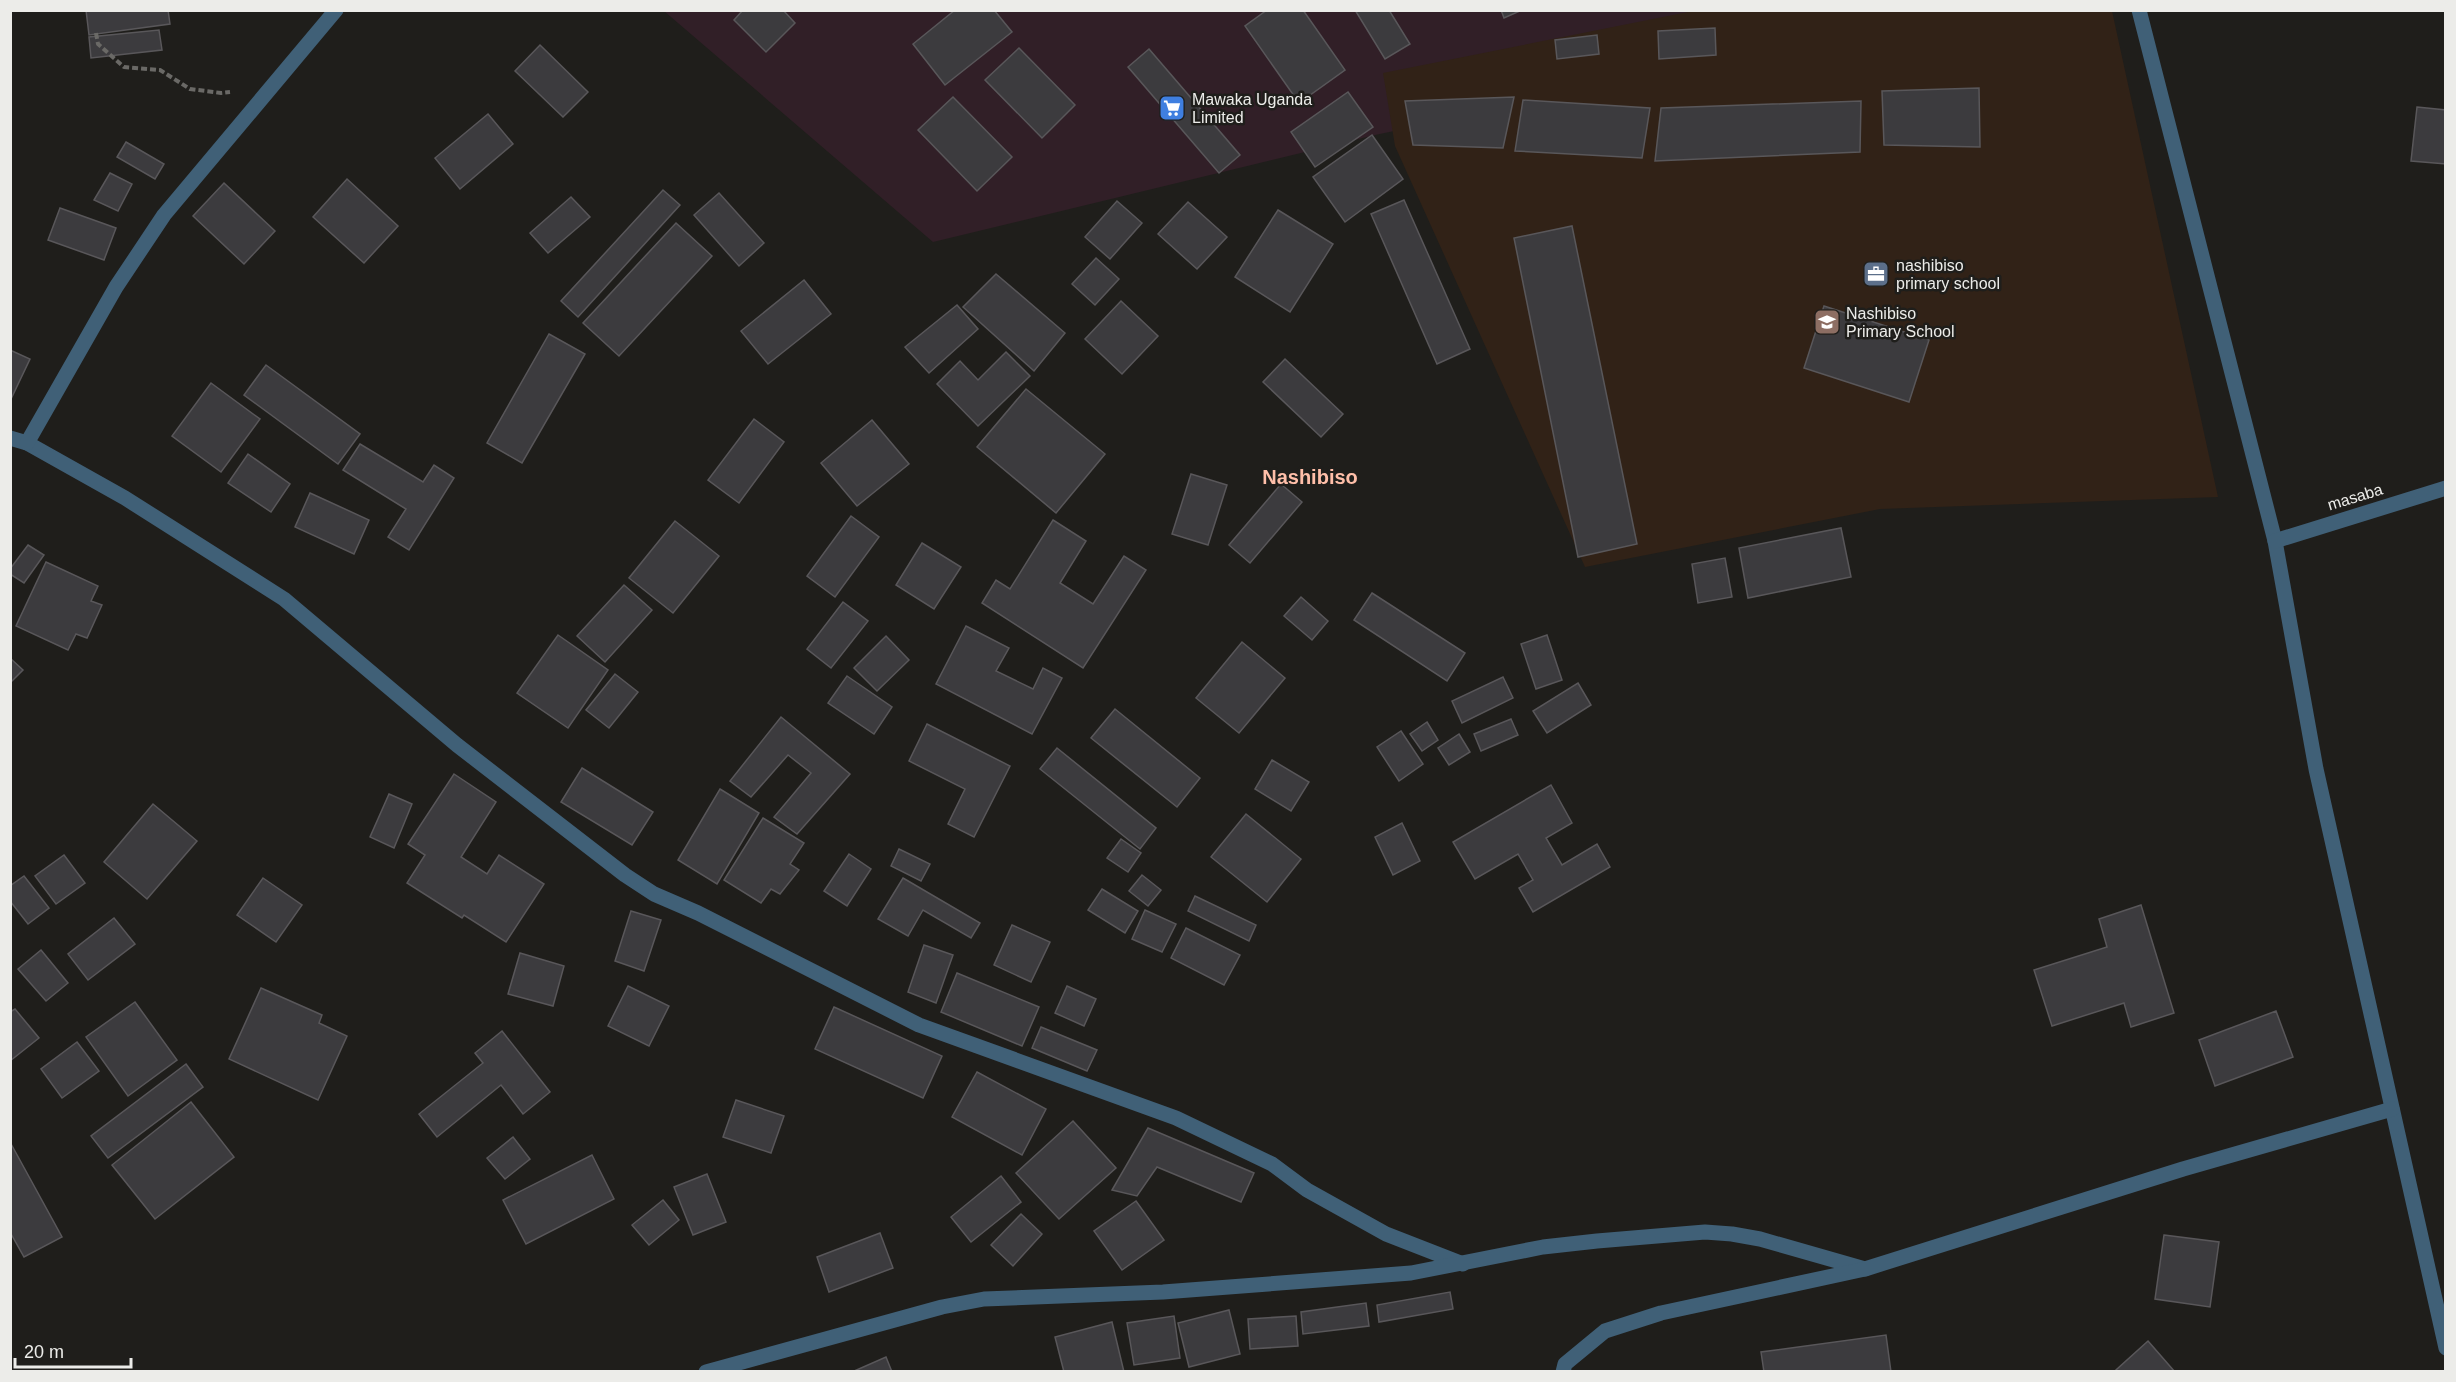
<svg xmlns="http://www.w3.org/2000/svg" width="2456" height="1382" font-family="Arial,sans-serif">
<style>
.commercial{fill:#311f27}
.education{fill:#312217}
.building{fill:#3c3b3e;stroke:#59575a;stroke-width:1.5}
.lines{fill:none;stroke-linecap:round;stroke-linejoin:round}
.path{stroke:#6a6966;stroke-width:4;stroke-dasharray:6 3;stroke-linecap:butt}
.minor{stroke:#406077;stroke-width:15}
.labels{text-anchor:middle;dominant-baseline:central;stroke-width:5;stroke-linejoin:round;paint-order:stroke}
.poi-label{font-size:16px;fill:#ecece9;stroke:#1f1e1b;text-anchor:start}
.street-label{font-size:16px;fill:#ecece9;stroke:#1f1e1b}
.quarter-label{font-size:20px;font-weight:bold;fill:#ffbfa9;stroke:#1f1e1b}
</style>
<rect width="100%" height="100%" fill="#1f1e1b"/>
<path class="commercial" d="M 664,11 L 1964,11 L 1375,135 L 933,242 Z"/>
<path class="education" d="M 1693,11 L 2112,11 L 2218,497 L 1880,509 L 1585,567 L 1395,146 L 1383,73 Z"/>
<g class="building">
<path d="M 86,10 L 168,10 L 170,24 L 89,35 Z"/>
<path d="M 743,10 L 783,10 L 795,23 L 766,52 L 734,20 Z"/>
<path d="M 955,10 L 994,10 L 1012,32 L 945,85 L 913,44 Z"/>
<path d="M 1267,10 L 1303,10 L 1345,70 L 1299,103 L 1245,26 Z"/>
<path d="M 1355,10 L 1389,10 L 1410,44 L 1385,59 Z"/>
<path d="M 1501,10 L 1522,10 L 1504,18 Z"/>
<path d="M 1715,28 L 1716,55 L 1659,59 L 1658,31 Z"/>
<path d="M 159,30 L 162,50 L 91,58 L 89,37 Z"/>
<path d="M 1597,35 L 1599,54 L 1557,59 L 1555,40 Z"/>
<path d="M 540,45 L 588,92 L 563,117 L 515,71 Z"/>
<path d="M 1019,48 L 1075,105 L 1042,138 L 985,80 Z"/>
<path d="M 1149,49 L 1240,155 L 1219,173 L 1128,67 Z"/>
<path d="M 1979,88 L 1980,147 L 1884,145 L 1882,91 Z"/>
<path d="M 1348,92 L 1373,127 L 1315,167 L 1291,132 Z"/>
<path d="M 953,97 L 1012,157 L 977,191 L 918,130 Z"/>
<path d="M 1514,97 L 1503,148 L 1413,145 L 1405,101 Z"/>
<path d="M 1523,100 L 1650,108 L 1642,158 L 1515,151 Z"/>
<path d="M 1861,101 L 1860,152 L 1655,161 L 1661,108 Z"/>
<path d="M 2417,107 L 2446,110 L 2446,164 L 2411,161 Z"/>
<path d="M 488,114 L 513,144 L 460,189 L 435,158 Z"/>
<path d="M 1372,135 L 1403,179 L 1345,222 L 1313,177 Z"/>
<path d="M 126,142 L 164,164 L 155,179 L 117,157 Z"/>
<path d="M 110,173 L 132,184 L 118,211 L 94,200 Z"/>
<path d="M 347,179 L 398,226 L 364,263 L 313,217 Z"/>
<path d="M 224,183 L 275,231 L 244,264 L 193,216 Z"/>
<path d="M 663,190 L 680,205 L 578,317 L 561,301 Z"/>
<path d="M 719,193 L 764,243 L 739,266 L 694,215 Z"/>
<path d="M 571,197 L 590,217 L 548,253 L 530,233 Z"/>
<path d="M 1404,200 L 1470,349 L 1437,364 L 1371,214 Z"/>
<path d="M 1117,201 L 1142,223 L 1110,259 L 1085,237 Z"/>
<path d="M 1188,202 L 1227,237 L 1197,269 L 1158,234 Z"/>
<path d="M 60,208 L 116,228 L 104,260 L 48,240 Z"/>
<path d="M 1278,210 L 1333,244 L 1290,312 L 1235,277 Z"/>
<path d="M 676,223 L 712,256 L 619,356 L 583,323 Z"/>
<path d="M 1572,226 L 1637,544 L 1578,557 L 1514,238 Z"/>
<path d="M 1096,258 L 1119,279 L 1095,305 L 1072,284 Z"/>
<path d="M 996,274 L 1065,333 L 1034,371 L 963,307 Z"/>
<path d="M 804,280 L 831,314 L 768,364 L 741,331 Z"/>
<path d="M 1121,301 L 1158,336 L 1122,374 L 1085,339 Z"/>
<path d="M 957,305 L 978,329 L 929,373 L 905,347 Z"/>
<path d="M 1824,306 L 1929,340 L 1909,402 L 1804,368 Z"/>
<path d="M 549,334 L 585,354 L 522,463 L 487,443 Z"/>
<path d="M 10,350 L 30,359 L 11,399 L 10,399 Z"/>
<path d="M 1006,352 L 1030,376 L 978,426 L 937,384 L 960,361 L 978,380 Z"/>
<path d="M 1285,359 L 1343,414 L 1321,437 L 1263,382 Z"/>
<path d="M 266,365 L 360,434 L 338,464 L 244,395 Z"/>
<path d="M 211,383 L 260,419 L 221,472 L 172,436 Z"/>
<path d="M 1026,389 L 1105,454 L 1056,513 L 977,447 Z"/>
<path d="M 754,419 L 784,442 L 739,503 L 708,480 Z"/>
<path d="M 872,420 L 909,464 L 857,506 L 821,463 Z"/>
<path d="M 360,444 L 423,482 L 434,465 L 454,478 L 409,550 L 388,537 L 406,509 L 343,470 Z"/>
<path d="M 248,454 L 290,484 L 271,512 L 228,483 Z"/>
<path d="M 1191,474 L 1227,485 L 1208,545 L 1172,534 Z"/>
<path d="M 1281,484 L 1302,502 L 1250,563 L 1229,545 Z"/>
<path d="M 310,493 L 369,520 L 354,554 L 295,527 Z"/>
<path d="M 851,516 L 879,537 L 835,597 L 807,576 Z"/>
<path d="M 1053,520 L 1086,541 L 1060,583 L 1093,604 L 1124,556 L 1146,570 L 1083,668 L 982,603 L 996,580 L 1010,589 Z"/>
<path d="M 675,521 L 719,556 L 673,613 L 629,578 Z"/>
<path d="M 1841,528 L 1851,577 L 1748,598 L 1739,548 Z"/>
<path d="M 922,543 L 961,567 L 934,609 L 896,585 Z"/>
<path d="M 28,545 L 44,555 L 24,583 L 10,574 L 10,569 Z"/>
<path d="M 1725,558 L 1732,597 L 1698,603 L 1692,564 Z"/>
<path d="M 46,562 L 98,586 L 91,601 L 102,605 L 87,638 L 76,634 L 68,650 L 16,626 Z"/>
<path d="M 624,585 L 652,610 L 605,662 L 577,636 Z"/>
<path d="M 1372,593 L 1465,653 L 1447,681 L 1354,620 Z"/>
<path d="M 1301,597 L 1328,621 L 1312,640 L 1284,616 Z"/>
<path d="M 843,602 L 868,621 L 831,668 L 807,649 Z"/>
<path d="M 966,626 L 1009,648 L 996,671 L 1033,689 L 1043,668 L 1062,678 L 1032,734 L 936,684 Z"/>
<path d="M 558,635 L 608,670 L 568,728 L 517,693 Z"/>
<path d="M 1547,635 L 1562,680 L 1536,689 L 1521,644 Z"/>
<path d="M 886,636 L 909,660 L 877,691 L 854,668 Z"/>
<path d="M 1242,642 L 1285,678 L 1239,733 L 1196,698 Z"/>
<path d="M 10,658 L 23,670 L 10,683 Z"/>
<path d="M 615,674 L 638,692 L 609,728 L 586,710 Z"/>
<path d="M 847,676 L 892,707 L 874,734 L 828,703 Z"/>
<path d="M 1503,677 L 1513,698 L 1462,723 L 1452,701 Z"/>
<path d="M 1578,683 L 1591,705 L 1547,733 L 1533,711 Z"/>
<path d="M 1115,709 L 1200,778 L 1177,807 L 1091,738 Z"/>
<path d="M 781,717 L 850,774 L 797,834 L 774,817 L 811,773 L 788,755 L 751,797 L 730,781 Z"/>
<path d="M 1511,719 L 1518,735 L 1481,751 L 1474,734 Z"/>
<path d="M 1427,722 L 1438,740 L 1422,751 L 1410,734 Z"/>
<path d="M 927,724 L 1010,766 L 974,837 L 948,824 L 965,789 L 909,761 Z"/>
<path d="M 1401,731 L 1423,764 L 1399,781 L 1377,747 Z"/>
<path d="M 1459,734 L 1470,752 L 1449,765 L 1438,748 Z"/>
<path d="M 1057,748 L 1156,828 L 1140,849 L 1040,769 Z"/>
<path d="M 1272,760 L 1309,782 L 1291,811 L 1255,789 Z"/>
<path d="M 582,768 L 653,812 L 632,845 L 561,802 Z"/>
<path d="M 454,774 L 496,802 L 461,857 L 487,874 L 499,855 L 544,884 L 506,942 L 464,915 L 462,918 L 407,883 L 425,855 L 408,844 Z"/>
<path d="M 1551,785 L 1572,823 L 1546,838 L 1562,865 L 1597,844 L 1610,867 L 1533,912 L 1519,888 L 1533,880 L 1518,854 L 1475,879 L 1453,842 Z"/>
<path d="M 720,789 L 759,813 L 717,884 L 678,860 Z"/>
<path d="M 389,794 L 412,804 L 394,848 L 370,837 Z"/>
<path d="M 153,804 L 197,841 L 147,899 L 104,862 Z"/>
<path d="M 1246,814 L 1301,859 L 1267,902 L 1211,857 Z"/>
<path d="M 763,818 L 804,843 L 790,864 L 799,870 L 780,894 L 771,889 L 761,903 L 724,880 Z"/>
<path d="M 1402,823 L 1420,861 L 1393,875 L 1375,837 Z"/>
<path d="M 1121,839 L 1141,853 L 1128,872 L 1107,858 Z"/>
<path d="M 899,849 L 930,864 L 921,881 L 891,866 Z"/>
<path d="M 849,854 L 871,869 L 847,906 L 824,891 Z"/>
<path d="M 64,855 L 85,883 L 56,904 L 35,876 Z"/>
<path d="M 1142,875 L 1161,890 L 1148,906 L 1129,891 Z"/>
<path d="M 24,876 L 49,908 L 28,924 L 10,901 L 10,886 Z"/>
<path d="M 263,878 L 302,905 L 276,942 L 237,915 Z"/>
<path d="M 903,878 L 980,923 L 971,938 L 923,910 L 908,936 L 878,919 Z"/>
<path d="M 1102,889 L 1138,911 L 1125,933 L 1088,910 Z"/>
<path d="M 1195,896 L 1256,925 L 1249,941 L 1188,911 Z"/>
<path d="M 2141,905 L 2174,1013 L 2131,1027 L 2124,1003 L 2052,1026 L 2034,970 L 2107,947 L 2099,919 Z"/>
<path d="M 1145,910 L 1176,924 L 1162,952 L 1132,939 Z"/>
<path d="M 631,911 L 661,920 L 644,971 L 615,961 Z"/>
<path d="M 114,918 L 135,944 L 88,980 L 68,954 Z"/>
<path d="M 1012,925 L 1050,942 L 1031,982 L 994,965 Z"/>
<path d="M 1186,928 L 1240,955 L 1224,985 L 1171,958 Z"/>
<path d="M 924,945 L 953,955 L 936,1003 L 908,992 Z"/>
<path d="M 41,950 L 68,983 L 46,1001 L 18,969 Z"/>
<path d="M 520,953 L 564,966 L 553,1006 L 508,994 Z"/>
<path d="M 957,973 L 1039,1007 L 1022,1046 L 941,1012 Z"/>
<path d="M 628,986 L 669,1006 L 649,1046 L 608,1026 Z"/>
<path d="M 1067,986 L 1096,999 L 1084,1026 L 1055,1013 Z"/>
<path d="M 261,988 L 322,1015 L 319,1023 L 347,1036 L 318,1100 L 229,1059 Z"/>
<path d="M 135,1002 L 177,1060 L 128,1096 L 86,1037 Z"/>
<path d="M 834,1007 L 942,1056 L 923,1098 L 815,1049 Z"/>
<path d="M 15,1009 L 39,1038 L 10,1061 L 10,1012 Z"/>
<path d="M 2276,1011 L 2293,1057 L 2215,1086 L 2199,1040 Z"/>
<path d="M 1041,1027 L 1097,1050 L 1087,1071 L 1032,1048 Z"/>
<path d="M 502,1031 L 550,1092 L 523,1114 L 501,1085 L 437,1137 L 419,1114 L 483,1063 L 475,1053 Z"/>
<path d="M 77,1042 L 99,1071 L 62,1098 L 41,1069 Z"/>
<path d="M 186,1064 L 203,1087 L 108,1158 L 91,1136 Z"/>
<path d="M 977,1072 L 1046,1109 L 1022,1155 L 952,1117 Z"/>
<path d="M 736,1100 L 784,1116 L 771,1153 L 723,1137 Z"/>
<path d="M 191,1102 L 234,1157 L 155,1219 L 112,1165 Z"/>
<path d="M 1073,1121 L 1116,1168 L 1059,1219 L 1016,1173 Z"/>
<path d="M 1148,1128 L 1254,1173 L 1241,1202 L 1157,1167 L 1137,1196 L 1112,1190 Z"/>
<path d="M 513,1137 L 530,1159 L 505,1179 L 487,1158 Z"/>
<path d="M 10,1142 L 62,1237 L 24,1257 L 10,1232 Z"/>
<path d="M 592,1155 L 614,1199 L 526,1244 L 503,1200 Z"/>
<path d="M 707,1174 L 726,1222 L 693,1235 L 674,1187 Z"/>
<path d="M 1001,1176 L 1021,1202 L 971,1242 L 951,1217 Z"/>
<path d="M 663,1200 L 679,1220 L 649,1245 L 632,1225 Z"/>
<path d="M 1136,1201 L 1164,1240 L 1122,1270 L 1094,1231 Z"/>
<path d="M 1021,1214 L 1042,1234 L 1013,1266 L 991,1245 Z"/>
<path d="M 880,1233 L 893,1268 L 829,1292 L 817,1257 Z"/>
<path d="M 2164,1235 L 2219,1242 L 2210,1307 L 2155,1299 Z"/>
<path d="M 1450,1292 L 1453,1309 L 1379,1322 L 1377,1305 Z"/>
<path d="M 1366,1303 L 1369,1326 L 1303,1334 L 1301,1312 Z"/>
<path d="M 1229,1310 L 1240,1354 L 1189,1367 L 1178,1323 Z"/>
<path d="M 1174,1316 L 1180,1358 L 1134,1365 L 1127,1323 Z"/>
<path d="M 1296,1316 L 1298,1346 L 1250,1349 L 1248,1319 Z"/>
<path d="M 1112,1322 L 1124,1372 L 1064,1372 L 1055,1337 Z"/>
<path d="M 1886,1335 L 1891,1372 L 1764,1372 L 1761,1352 Z"/>
<path d="M 2148,1341 L 2175,1372 L 2117,1372 L 2116,1370 Z"/>
<path d="M 886,1357 L 892,1372 L 852,1372 Z"/>
</g>
<g class="lines">
<path class="path" d="M 96,33 L 98,44 L 124,67 L 160,70 L 190,89 L 221,93 L 230,92"/>
<g class="minor">
<path d="M 2139,10 L 2275,541 L 2316,769 L 2446,1348"/>
<path d="M 10,438 L 27,443 L 125,498 L 284,599 L 457,745 L 625,875 L 654,894 L 698,913 L 919,1025 L 1176,1118 L 1272,1164 L 1307,1190 L 1386,1234 L 1463,1264"/>
<path d="M 27,443 L 116,287 L 164,215 L 336,10"/>
<path d="M 2275,541 L 2446,488"/>
<path d="M 706,1372 L 942,1307 L 984,1299 L 1163,1292 L 1411,1273 L 1543,1247 L 1597,1241 L 1705,1232 L 1732,1234 L 1760,1239 L 1865,1269"/>
<path d="M 1563,1372 L 1565,1364 L 1605,1331 L 1661,1313 L 1865,1269 L 2183,1169 L 2392,1109"/>
</g>
</g>
<defs>
<g id="supermarket-square" transform="scale(1.35)"><rect x="-9" y="-9" width="18" height="18" rx="4" fill="#3f7fe0" stroke="#1f1e1b"/><path d="M-6-5.5h2.5l.6 2H6L4.5 2H-2.5L-4.4-4H-6ZM-1.5 3.2a1.3 1.3 0 1 0 .1 0ZM3 3.2a1.3 1.3 0 1 0 .1 0Z" fill="#fff"/></g>
<g id="office-square" transform="scale(1.35)"><rect x="-9" y="-9" width="18" height="18" rx="4" fill="#5c6f8a" stroke="#1f1e1b"/><path d="M-6-3h4V-5.5h4V-3h4V5H-6ZM-1-4.5V-3h2v-1.5ZM-6 0V1H6V0Z" fill="#fff"/></g>
<g id="school-square" transform="scale(1.35)"><rect x="-9" y="-9" width="18" height="18" rx="4" fill="#8d6e63" stroke="#1f1e1b"/><path d="M0-5L7-2L0 1L-7-2ZM-4 1L0 2.5L4 1V4Q0 6-4 4Z" fill="#fff"/></g>
</defs>
<g fill-rule="evenodd">
<use href="#supermarket-square" x="1172" y="108"/>
<use href="#office-square" x="1876" y="274"/>
<use href="#school-square" x="1827" y="322"/>
</g>
<g class="labels">
<g class="poi-label">
<text x="1192" y="99">Mawaka Uganda<tspan x="1192" dy="18">Limited</tspan></text>
<text x="1896" y="265">nashibiso<tspan x="1896" dy="18">primary school</tspan></text>
<text x="1846" y="313">Nashibiso<tspan x="1846" dy="18">Primary School</tspan></text>
</g>
<g class="street-label">
<text transform="translate(2355 497) rotate(-17)">masaba</text>
</g>
<g class="quarter-label">
<text x="1310" y="477">Nashibiso</text>
</g>
</g>
<rect width="2456" height="1382" fill="none" stroke="#ecece9" stroke-width="24"/>
<path d="M15 1358v9h116v-9" fill="none" stroke="#ecece9" stroke-width="3"/>
<text x="24" y="1358" font-size="18" fill="#ecece9" stroke="#1f1e1b" stroke-width="4.5" paint-order="stroke">20 m</text>
</svg>
